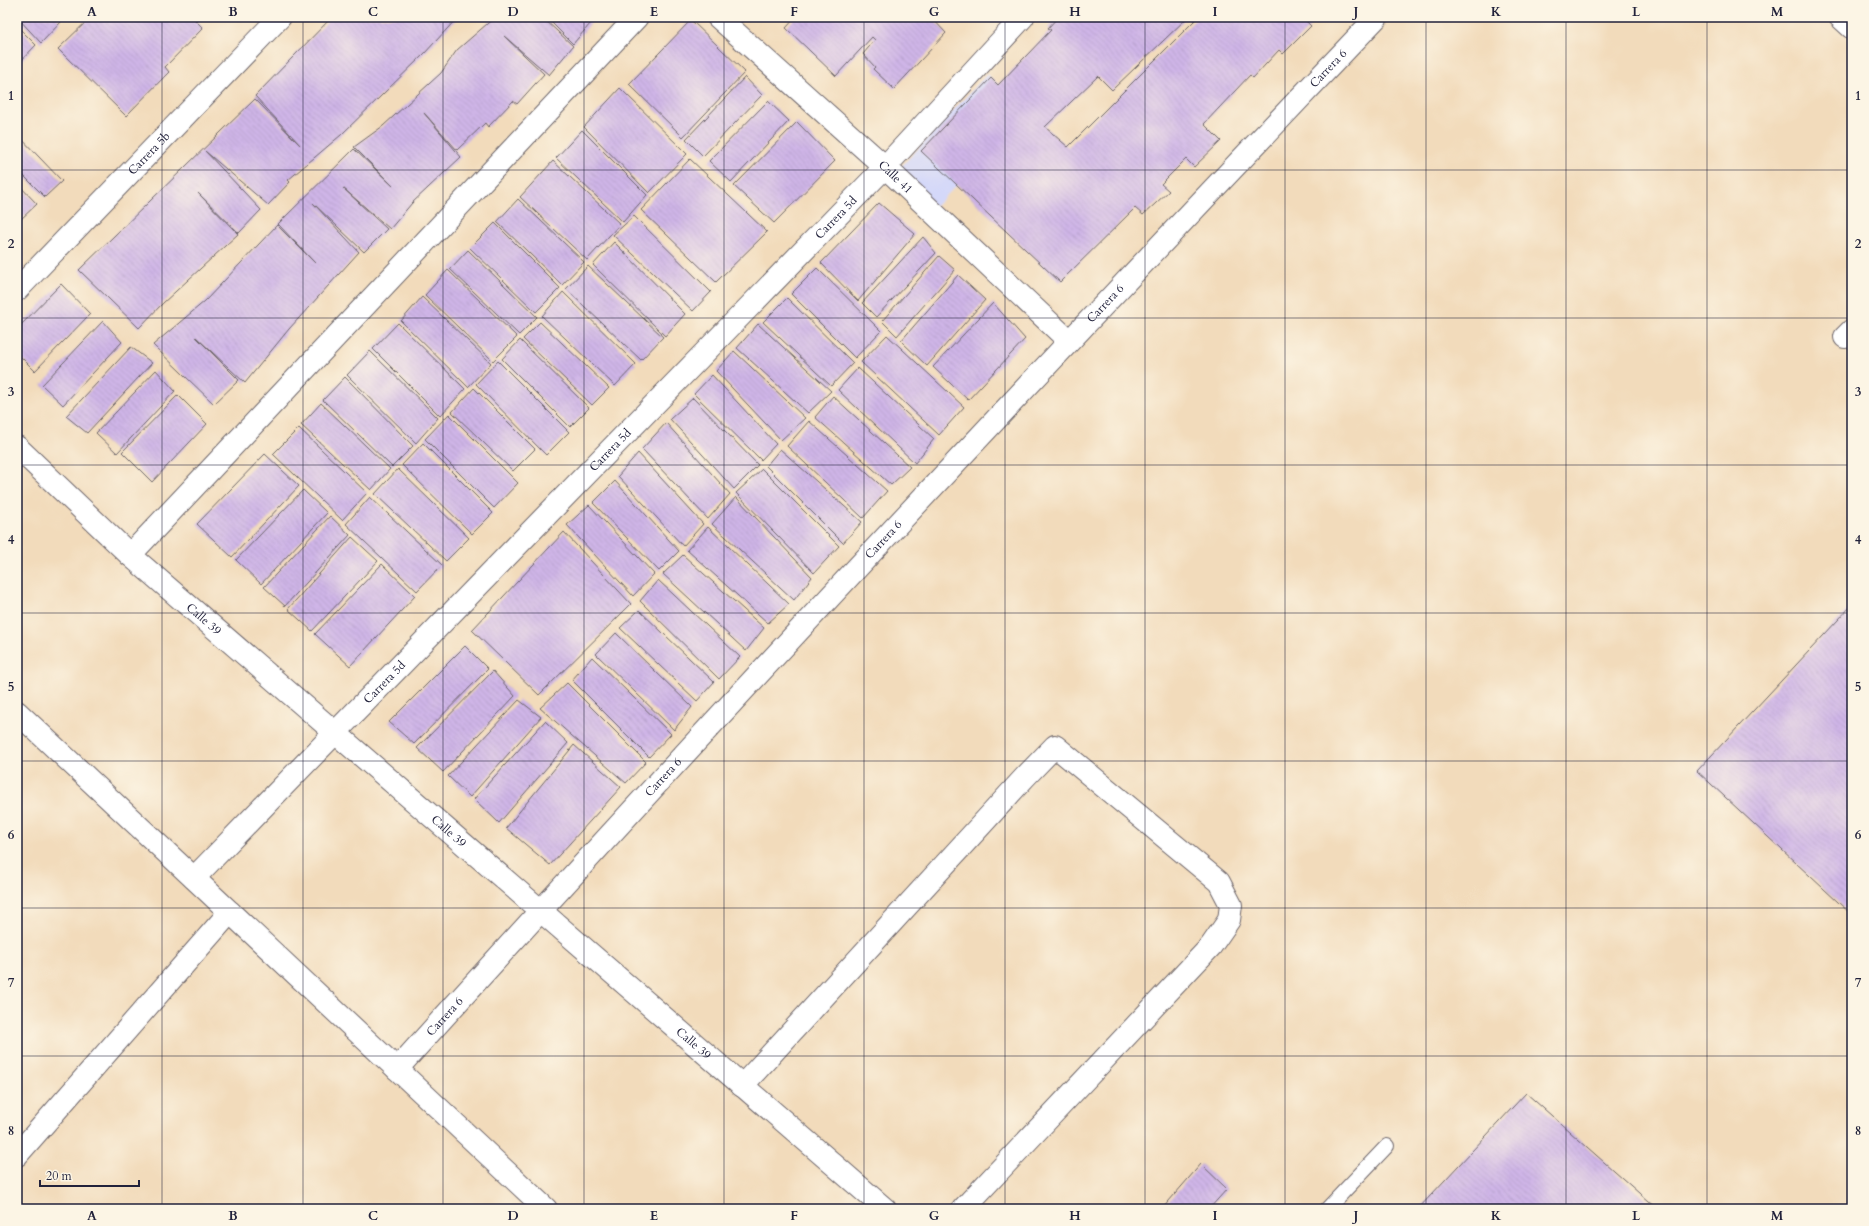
<svg xmlns="http://www.w3.org/2000/svg" width="1869" height="1226" font-family="Cardo,serif">
<style>
.built{fill:#d4d8f9}
.building{fill:url(#building-back-hatch)}
.lines{fill:none;stroke-linecap:round;stroke-linejoin:round}
.service-casing{stroke:#6b6368;stroke-width:16}
.minor-casing{stroke:#6b6368;stroke-width:24}
.service{stroke:#fff;stroke-width:14}
.minor{stroke:#fff;stroke-width:22}
.grid{fill:none;stroke:#22223b;stroke-width:1;stroke-opacity:0.55}
.labels{text-anchor:middle;dominant-baseline:central;stroke-width:3.5;stroke-linejoin:round;paint-order:stroke}
.street-label{font-size:12px;fill:#22223b;stroke:#fcf5e5}
.neatline{fill:none;stroke:#22223b;stroke-width:1.5}
.grid-label{font-size:13px;text-anchor:middle;font-weight:bold;fill:#22223b}
</style>
<defs>
<pattern id="building-back-hatch" width="6" height="6" patternUnits="userSpaceOnUse"><rect width="6" height="6" fill="#cfb5e7"/><path d="M-1 5l2 2M0 0l6 6M5-1l2 2" fill="none" stroke="#b19bc7"/></pattern>
</defs>
<rect width="100%" height="100%" fill="#fcf5e5"/>
<filter id="ink" filterUnits="userSpaceOnUse"><feTurbulence type="fractalNoise" baseFrequency=".025" numOctaves="2"/><feDisplacementMap in="SourceGraphic" scale="8" xChannelSelector="R" yChannelSelector="G"/><feConvolveMatrix kernelMatrix="1 2 1 2 8 2 1 2 1" color-interpolation-filters="sRGB"/></filter>
<filter id="wash" filterUnits="userSpaceOnUse"><feTurbulence type="fractalNoise" baseFrequency=".012" numOctaves="4" result="noise"/><feDisplacementMap in="SourceGraphic" scale="16" xChannelSelector="R" yChannelSelector="G"/><feGaussianBlur stdDeviation="0.9" result="paint"/><feColorMatrix in="noise" values="0 0 0 0 0 0 0 0 0 0 0 0 0 0 0 0 0 1.4 0 .05"/><feComposite in="paint" operator="in"/></filter>
<g filter="url(#wash)">
<rect width="100%" height="100%" fill="#f2dbbb"/>
<path class="built" d="M 987,74 L 1029,113 L 935,207 L 898,170 Z"/>
<g id="blocks">
<g class="building">
<path d="M 17,17 L 56,17 L 61,22 L 41,43 Z"/>
<path d="M 91,17 L 192,17 L 203,28 L 165,67 L 169,72 L 126,116 L 58,49 Z"/>
<path d="M 332,17 L 458,17 L 424,54 L 341,135 L 288,180 L 290,182 L 268,205 L 205,151 L 261,210 L 239,233 L 198,193 L 238,234 L 163,303 L 139,328 L 79,270 L 255,99 L 300,145 L 255,96 Z"/>
<path d="M 495,17 L 542,17 L 573,46 L 549,75 L 504,36 L 544,74 L 517,104 L 513,101 L 488,127 L 485,123 L 457,150 L 424,113 L 461,157 L 412,203 L 390,229 L 343,188 L 387,229 L 364,252 L 313,203 L 359,252 L 289,329 L 245,383 L 196,337 L 239,380 L 214,404 L 153,345 L 205,301 L 277,225 L 315,263 L 278,224 L 354,149 L 394,187 L 354,147 L 383,126 L 441,73 L 457,50 Z"/>
<path d="M 546,17 L 596,17 L 573,44 Z"/>
<path d="M 796,17 L 931,17 L 946,33 L 894,89 L 873,69 L 875,67 L 863,54 L 875,40 L 872,37 L 836,76 L 786,28 Z"/>
<path d="M 1058,17 L 1188,17 L 1112,90 L 1098,76 L 1045,127 L 1068,147 L 1198,17 L 1302,17 L 1311,26 L 1283,54 L 1279,50 L 1253,78 L 1250,75 L 1204,124 L 1221,141 L 1194,167 L 1186,159 L 1161,184 L 1169,191 L 1143,215 L 1135,208 L 1060,282 L 921,151 L 991,78 L 998,85 L 1051,30 L 1048,28 Z"/>
<path d="M 691,20 L 745,72 L 683,137 L 629,84 Z"/>
<path d="M 17,26 L 36,45 L 17,65 Z"/>
<path d="M 745,77 L 762,95 L 703,156 L 686,139 Z"/>
<path d="M 620,88 L 687,154 L 649,193 L 584,127 Z"/>
<path d="M 768,101 L 789,121 L 731,182 L 709,161 Z"/>
<path d="M 797,122 L 835,161 L 774,223 L 734,186 Z"/>
<path d="M 582,130 L 647,195 L 623,222 L 556,158 Z"/>
<path d="M 17,134 L 62,181 L 45,197 L 17,169 Z"/>
<path d="M 690,159 L 767,232 L 716,282 L 641,210 Z"/>
<path d="M 553,161 L 620,224 L 587,260 L 520,197 Z"/>
<path d="M 17,183 L 37,204 L 20,220 L 17,217 Z"/>
<path d="M 518,199 L 584,262 L 562,285 L 497,222 Z"/>
<path d="M 879,203 L 915,234 L 858,301 L 821,263 Z"/>
<path d="M 634,216 L 711,292 L 693,311 L 613,235 Z"/>
<path d="M 495,223 L 560,288 L 536,312 L 470,248 Z"/>
<path d="M 923,237 L 936,253 L 876,317 L 862,303 Z"/>
<path d="M 614,242 L 685,314 L 665,336 L 593,265 Z"/>
<path d="M 468,250 L 537,317 L 519,335 L 450,269 Z"/>
<path d="M 939,256 L 955,270 L 897,336 L 882,321 Z"/>
<path d="M 588,266 L 663,337 L 641,360 L 566,289 Z"/>
<path d="M 817,268 L 881,331 L 855,358 L 791,294 Z"/>
<path d="M 448,270 L 517,337 L 493,361 L 425,295 Z"/>
<path d="M 958,275 L 985,300 L 927,366 L 901,341 Z"/>
<path d="M 61,284 L 90,314 L 35,371 L 17,353 L 17,329 Z"/>
<path d="M 563,292 L 636,364 L 615,386 L 542,316 Z"/>
<path d="M 422,297 L 491,363 L 468,387 L 401,321 Z"/>
<path d="M 787,298 L 853,363 L 831,386 L 763,322 Z"/>
<path d="M 993,303 L 1025,339 L 968,400 L 933,367 Z"/>
<path d="M 103,321 L 122,342 L 63,405 L 42,385 Z"/>
<path d="M 540,322 L 609,388 L 592,405 L 523,339 Z"/>
<path d="M 398,323 L 465,389 L 440,416 L 373,349 Z"/>
<path d="M 758,324 L 831,391 L 808,413 L 737,348 Z"/>
<path d="M 887,335 L 964,407 L 939,435 L 861,362 Z"/>
<path d="M 520,340 L 589,408 L 570,427 L 502,359 Z"/>
<path d="M 131,347 L 152,363 L 87,433 L 66,416 Z"/>
<path d="M 370,351 L 438,418 L 416,443 L 347,375 Z"/>
<path d="M 734,351 L 805,418 L 781,440 L 716,371 Z"/>
<path d="M 498,361 L 569,432 L 546,455 L 476,384 Z"/>
<path d="M 858,368 L 934,439 L 915,463 L 838,390 Z"/>
<path d="M 156,370 L 175,391 L 117,453 L 96,433 Z"/>
<path d="M 712,375 L 776,444 L 761,460 L 694,394 Z"/>
<path d="M 345,377 L 413,446 L 392,467 L 323,400 Z"/>
<path d="M 474,388 L 535,449 L 513,471 L 452,412 Z"/>
<path d="M 178,395 L 207,424 L 152,482 L 122,452 Z"/>
<path d="M 833,396 L 910,467 L 891,485 L 815,417 Z"/>
<path d="M 693,398 L 758,465 L 734,489 L 670,419 Z"/>
<path d="M 321,403 L 390,469 L 371,490 L 301,425 Z"/>
<path d="M 449,414 L 518,483 L 494,508 L 425,439 Z"/>
<path d="M 809,421 L 887,491 L 863,518 L 787,446 Z"/>
<path d="M 666,423 L 730,494 L 708,519 L 642,449 Z"/>
<path d="M 299,428 L 367,493 L 342,520 L 273,454 Z"/>
<path d="M 423,443 L 493,513 L 472,534 L 402,465 Z"/>
<path d="M 780,449 L 862,522 L 843,543 L 766,466 Z"/>
<path d="M 638,453 L 703,524 L 683,546 L 618,476 Z"/>
<path d="M 265,454 L 299,486 L 232,557 L 197,524 Z"/>
<path d="M 398,469 L 469,538 L 446,561 L 375,494 Z"/>
<path d="M 762,469 L 839,546 L 814,573 L 736,493 Z"/>
<path d="M 615,481 L 679,551 L 659,571 L 593,503 Z"/>
<path d="M 303,490 L 327,513 L 261,584 L 236,560 Z"/>
<path d="M 370,497 L 442,565 L 417,591 L 346,524 Z"/>
<path d="M 736,497 L 812,577 L 794,600 L 712,524 Z"/>
<path d="M 589,505 L 654,574 L 633,596 L 567,525 Z"/>
<path d="M 330,516 L 350,535 L 285,606 L 264,587 Z"/>
<path d="M 708,527 L 789,604 L 768,623 L 687,550 Z"/>
<path d="M 564,532 L 631,604 L 539,695 L 472,630 Z"/>
<path d="M 352,537 L 378,561 L 312,631 L 288,609 Z"/>
<path d="M 683,555 L 764,628 L 746,651 L 663,574 Z"/>
<path d="M 382,564 L 415,596 L 350,666 L 315,634 Z"/>
<path d="M 658,580 L 740,657 L 719,679 L 640,601 Z"/>
<path d="M 1852,605 L 1852,915 L 1697,771 Z"/>
<path d="M 639,610 L 714,682 L 697,701 L 620,628 Z"/>
<path d="M 616,633 L 692,707 L 674,730 L 596,654 Z"/>
<path d="M 465,646 L 488,669 L 414,744 L 389,722 Z"/>
<path d="M 592,657 L 671,734 L 649,757 L 572,680 Z"/>
<path d="M 493,671 L 515,696 L 443,772 L 417,748 Z"/>
<path d="M 567,683 L 646,762 L 626,783 L 540,708 Z"/>
<path d="M 519,700 L 541,717 L 470,797 L 448,776 Z"/>
<path d="M 545,721 L 568,743 L 499,823 L 474,799 Z"/>
<path d="M 574,745 L 621,787 L 550,865 L 506,828 Z"/>
<path d="M 1526,1093 L 1657,1209 L 1418,1209 Z"/>
<path d="M 1201,1164 L 1227,1189 L 1209,1209 L 1162,1209 Z"/>
</g>
</g>
</g>
<g filter="url(#ink)">
<use href="#blocks" fill-opacity="0" stroke="#6b6368" stroke-width="1"/>
<g class="lines">
<g class="service-casing">
<path id="service" d="M 1327,1209 L 1387,1146"/>
</g>
<g class="minor-casing">
<g id="minor">
<path id="s1" d="M 718,17 L 885,167 L 1069,341"/>
<path d="M 1840,17 L 1852,28"/>
<path id="s2" d="M 17,290 L 280,17"/>
<path d="M 1845,337 L 1852,330"/>
<path id="s3" d="M 17,447 L 130,555 L 885,1209"/>
<path d="M 130,555 L 637,17"/>
<path d="M 17,712 L 546,1209"/>
<path id="s4" d="M 194,878 L 885,167 L 1023,17"/>
<path id="s5" d="M 397,1069 C 718,713 1046,364 1377,17"/>
<path d="M 742,1086 L 1025,777 L 1055,746 L 1219,882 L 1231,905 L 1229,920 L 1211,946 L 963,1209"/>
<path d="M 17,1155 L 230,912"/>
</g>
</g>
<use href="#service" class="service"/>
<use href="#minor" class="minor"/>
</g>
</g>
<path class="grid" d="M 162,17 L 162,1209M 303,17 L 303,1209M 443,17 L 443,1209M 584,17 L 584,1209M 724,17 L 724,1209M 864,17 L 864,1209M 1005,17 L 1005,1209M 1145,17 L 1145,1209M 1285,17 L 1285,1209M 1426,17 L 1426,1209M 1566,17 L 1566,1209M 1707,17 L 1707,1209M 17,170 L 1852,170M 17,318 L 1852,318M 17,465 L 1852,465M 17,613 L 1852,613M 17,761 L 1852,761M 17,908 L 1852,908M 17,1056 L 1852,1056"/>
<g class="labels">
<g class="street-label">
<text stroke="none"><textPath href="#s5" startOffset="1367">Carrera 6</textPath></text>
<text stroke="none"><textPath href="#s2" startOffset="190">Carrera 5b</textPath></text>
<text stroke="none"><textPath href="#s1" startOffset="239">Calle 41</textPath></text>
<text stroke="none"><textPath href="#s4" startOffset="921">Carrera 5d</textPath></text>
<text stroke="none"><textPath href="#s5" startOffset="1043">Carrera 6</textPath></text>
<text stroke="none"><textPath href="#s4" startOffset="597">Carrera 5d</textPath></text>
<text stroke="none"><textPath href="#s5" startOffset="719">Carrera 6</textPath></text>
<text stroke="none"><textPath href="#s3" startOffset="254">Calle 39</textPath></text>
<text stroke="none"><textPath href="#s4" startOffset="273">Carrera 5d</textPath></text>
<text stroke="none"><textPath href="#s5" startOffset="395">Carrera 6</textPath></text>
<text stroke="none"><textPath href="#s3" startOffset="578">Calle 39</textPath></text>
<text stroke="none"><textPath href="#s5" startOffset="71">Carrera 6</textPath></text>
<text stroke="none"><textPath href="#s3" startOffset="902">Calle 39</textPath></text>
</g>
</g>
<rect width="1869" height="1226" fill="none" stroke="#fcf5e5" stroke-width="44"/>
<path d="M40 1180v6h99v-6" fill="none" stroke="#22223b" stroke-width="2"/>
<text x="46" y="1180" font-size="12" fill="#22223b" stroke="#fcf5e5" stroke-width="3" paint-order="stroke">20 m</text>
<rect x="22" y="22" width="1825" height="1182" class="neatline"/>
<g class="grid-label">
<text x="92" y="16">A</text>
<text x="233" y="16">B</text>
<text x="373" y="16">C</text>
<text x="513" y="16">D</text>
<text x="654" y="16">E</text>
<text x="794" y="16">F</text>
<text x="934" y="16">G</text>
<text x="1075" y="16">H</text>
<text x="1215" y="16">I</text>
<text x="1356" y="16">J</text>
<text x="1496" y="16">K</text>
<text x="1636" y="16">L</text>
<text x="1777" y="16">M</text>
<text x="11" y="100">1</text>
<text x="1858" y="100">1</text>
<text x="11" y="248">2</text>
<text x="1858" y="248">2</text>
<text x="11" y="396">3</text>
<text x="1858" y="396">3</text>
<text x="11" y="544">4</text>
<text x="1858" y="544">4</text>
<text x="11" y="691">5</text>
<text x="1858" y="691">5</text>
<text x="11" y="839">6</text>
<text x="1858" y="839">6</text>
<text x="11" y="987">7</text>
<text x="1858" y="987">7</text>
<text x="11" y="1135">8</text>
<text x="1858" y="1135">8</text>
<text x="92" y="1220">A</text>
<text x="233" y="1220">B</text>
<text x="373" y="1220">C</text>
<text x="513" y="1220">D</text>
<text x="654" y="1220">E</text>
<text x="794" y="1220">F</text>
<text x="934" y="1220">G</text>
<text x="1075" y="1220">H</text>
<text x="1215" y="1220">I</text>
<text x="1356" y="1220">J</text>
<text x="1496" y="1220">K</text>
<text x="1636" y="1220">L</text>
<text x="1777" y="1220">M</text>
</g>
</svg>
